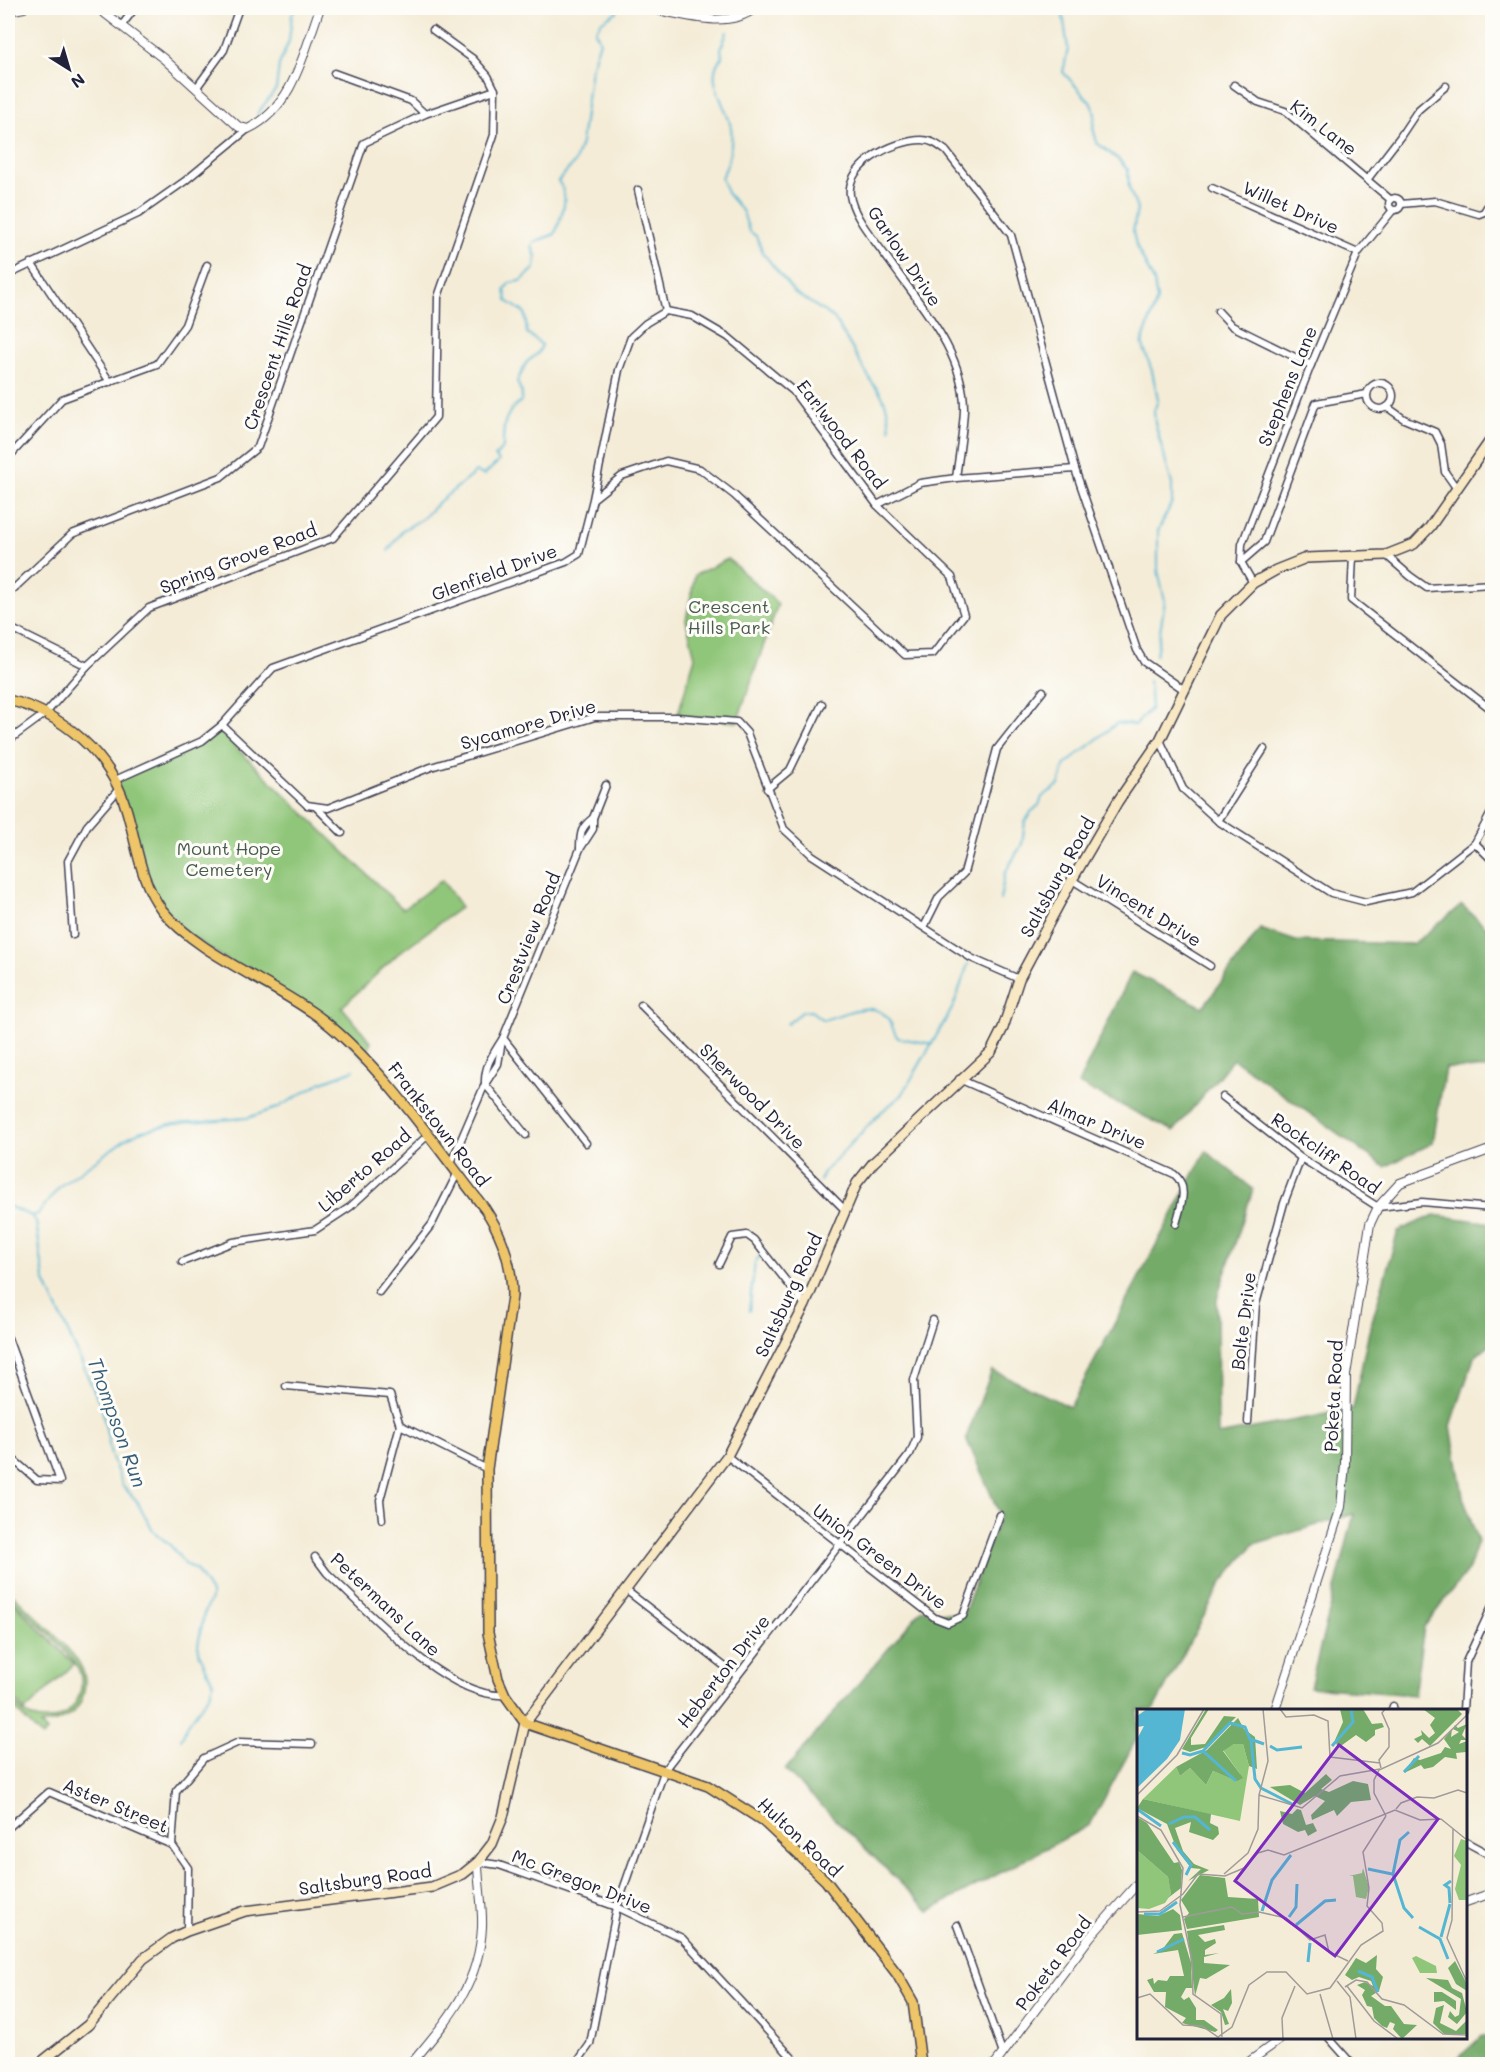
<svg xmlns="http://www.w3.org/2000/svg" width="1500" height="2072" font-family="Mali,sans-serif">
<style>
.green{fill:#90c679;stroke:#59745a;stroke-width:1.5}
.forest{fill:#74ab69;stroke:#4b6652;stroke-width:1.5}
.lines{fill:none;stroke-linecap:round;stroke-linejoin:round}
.stream{stroke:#55b6d3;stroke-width:2}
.minor-casing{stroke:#424052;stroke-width:9}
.tertiary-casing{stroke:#424052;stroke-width:10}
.secondary-casing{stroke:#424052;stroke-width:12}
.primary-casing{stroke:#424052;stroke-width:12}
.minor{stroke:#fff;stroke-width:6}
.tertiary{stroke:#fff;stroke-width:8}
.secondary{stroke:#f8e8c3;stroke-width:9}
.primary{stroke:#eec569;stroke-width:9}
.labels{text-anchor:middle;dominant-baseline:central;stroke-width:6;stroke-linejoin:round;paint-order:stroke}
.street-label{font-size:18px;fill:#22223b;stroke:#fdfcf7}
.park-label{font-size:18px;fill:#485b51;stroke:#fdfcf7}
.water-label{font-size:20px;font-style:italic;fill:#365d78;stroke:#fdfcf7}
.inset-river{fill:none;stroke:#55b6d3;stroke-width:3}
.inset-road{fill:none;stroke:#a09b99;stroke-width:1.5}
.view{fill:#7b2cbf;fill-opacity:0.15;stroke:#7b2cbf;stroke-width:3}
.inset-edge{fill:none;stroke:#22223b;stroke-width:3}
</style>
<rect width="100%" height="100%" fill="#fdfcf7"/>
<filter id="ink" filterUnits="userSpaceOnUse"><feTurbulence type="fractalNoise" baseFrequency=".0167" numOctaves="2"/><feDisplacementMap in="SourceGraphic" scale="12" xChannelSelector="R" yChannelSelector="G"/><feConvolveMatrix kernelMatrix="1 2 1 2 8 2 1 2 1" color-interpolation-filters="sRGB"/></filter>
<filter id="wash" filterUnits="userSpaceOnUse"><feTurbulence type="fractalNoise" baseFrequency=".008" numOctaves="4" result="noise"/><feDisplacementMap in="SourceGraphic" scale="24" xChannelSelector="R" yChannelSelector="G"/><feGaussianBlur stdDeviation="1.35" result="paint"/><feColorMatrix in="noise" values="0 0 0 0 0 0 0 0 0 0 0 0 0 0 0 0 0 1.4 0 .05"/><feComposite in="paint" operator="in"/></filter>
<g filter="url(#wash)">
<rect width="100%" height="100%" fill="#f4ecd7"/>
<g class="green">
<path d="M 728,559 L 778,604 L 737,722 L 677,717 L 695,657 L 686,620 L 695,575 Z"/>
<path d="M 217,729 L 403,909 L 442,880 L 461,907 L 400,952 L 342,1007 L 371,1042 L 365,1059 L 339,1033 L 189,935 L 153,896 L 115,780 L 185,748 Z"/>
<path d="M 8,1589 C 26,1609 66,1642 79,1663 C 91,1682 84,1709 63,1719 C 56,1723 48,1723 41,1725 L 47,1732 L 42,1737 L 8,1702 L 8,1696 C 16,1705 24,1715 36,1719 C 65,1727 91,1695 78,1668 C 69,1650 23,1611 8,1595 Z"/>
<path d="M 8,1597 L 74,1664 L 25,1711 L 8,1693 Z"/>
</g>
<g class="forest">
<path d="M 1462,905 L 1492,932 L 1492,1069 L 1445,1068 L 1433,1143 L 1385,1167 L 1233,1059 L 1174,1131 L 1078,1084 L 1132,972 L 1203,1007 L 1260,929 L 1296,941 L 1413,944 Z"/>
<path d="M 1206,1151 L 1253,1189 L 1217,1298 L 1218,1435 L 1353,1409 L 1368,1335 L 1398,1231 L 1434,1215 L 1492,1223 L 1492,1343 L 1474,1357 L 1451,1426 L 1463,1496 L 1478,1541 L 1469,1569 L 1424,1627 L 1414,1695 L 1310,1687 L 1354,1514 L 1254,1544 L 1223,1581 L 1153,1710 L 1138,1710 L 1138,1736 L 1090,1825 L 929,1911 L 785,1770 L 922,1609 L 963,1616 L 1000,1515 L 966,1438 L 992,1370 L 1070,1407 Z"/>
<path d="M 1482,2036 L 1492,2038 L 1492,2064 L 1455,2064 L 1455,2061 Z"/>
</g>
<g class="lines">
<g class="stream">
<path d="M 693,8 L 710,13 L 733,8"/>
<path d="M 1062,8 L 1068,49 L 1063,72 L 1090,102 L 1095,113 L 1093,128 L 1097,143 L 1119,160 L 1128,170 L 1129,188 L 1137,209 L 1133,232 L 1136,245 L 1154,282 L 1157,300 L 1142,343 L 1152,371 L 1158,400 L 1154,411 L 1155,423 L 1172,484 L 1172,502 L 1158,531 L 1158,571 L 1165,601 L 1156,655"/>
<path d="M 727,32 L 721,49 L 722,57 C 702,78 728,106 731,128 C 733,140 729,167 721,177 L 727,193 L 743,212 L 749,231 L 756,236 L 763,253 L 794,292 L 834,318 L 873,384 C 886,397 888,410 890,429"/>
<path d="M 257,114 L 276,89 L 279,65 L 289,41 L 292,14 L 296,8"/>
<path d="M 388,551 L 403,530 L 422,519 L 440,501 L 476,472 L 484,475 L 499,461 L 495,456 L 503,448 C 503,427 503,414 521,401 L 522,393 L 517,382 L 526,363 L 538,353 L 542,345 L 527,333 L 525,313 L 507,301 L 505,290 L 509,283 L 521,281 L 535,268 L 536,256 L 532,247 L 534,242 L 555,234 C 561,216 571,198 558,181 L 575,162 L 581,143 L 591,69 L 600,41 L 595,31 L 602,21 L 618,11"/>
<path d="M 1000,900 L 1005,873 L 1022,844 L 1025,822 L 1031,812 L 1039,805 L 1042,797 L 1059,785 L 1065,765 L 1117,723 L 1135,725 L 1151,708 L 1149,681"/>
<path d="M 787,1024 L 802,1012 L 811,1011 L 823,1020 C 843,1015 871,999 887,1017 C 892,1023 893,1032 898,1038 L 933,1044"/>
<path d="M 820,1181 L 824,1172 L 880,1113 L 902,1095 L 953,1007 L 968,964"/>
<path d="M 8,1206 L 32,1216 L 36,1221 L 44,1279 L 102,1408 L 111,1455 L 123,1486 L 136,1500 L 153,1531 L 171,1546 L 185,1564 L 196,1570 L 211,1593 L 211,1599 L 204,1614 L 198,1645 L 200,1655 L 213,1683 L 210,1694 L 189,1722 L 181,1739"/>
<path d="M 32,1216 L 38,1214 L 60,1186 L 127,1138 L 142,1131 L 176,1123 L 247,1118 L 277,1108 L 322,1082 L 354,1070"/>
<path d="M 749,1311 L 755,1262 L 760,1256"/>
</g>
</g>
</g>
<g filter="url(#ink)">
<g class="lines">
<g class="minor-casing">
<g id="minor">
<path d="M 122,25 L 135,8"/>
<path d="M 334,73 L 411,101 L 425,114"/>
<path d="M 1234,85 L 1258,102 L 1285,111 L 1391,200"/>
<path d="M 197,87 L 224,50 L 239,8"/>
<path d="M 1367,180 L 1400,137 L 1418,110 L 1446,86"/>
<path d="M 1212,188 L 1358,253"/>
<path d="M 638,190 L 666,311"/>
<circle cx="1395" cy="204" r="6"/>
<path d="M 1401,204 L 1435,201 L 1479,214 L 1484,212 L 1492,198"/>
<path d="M 31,263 L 110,382"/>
<path d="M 8,275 L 138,214 L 185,181 L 248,129"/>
<path d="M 1218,311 L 1232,326 L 1311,365"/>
<circle cx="1380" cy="396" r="13"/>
<path d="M 1387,407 L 1404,419 L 1435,432 L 1441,444 L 1445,472 L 1457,489"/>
<path d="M 8,458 L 62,399 L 157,364 L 185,325 L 207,265"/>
<path d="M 956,478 C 959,455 963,432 964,410 C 965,353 920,305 890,262 C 877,243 857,222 851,200 C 841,166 894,140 922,140 C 932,140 938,145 946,151 L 1011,235 L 1075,469 L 1137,650 L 1144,662 L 1183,689"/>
<path d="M 877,505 L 920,483 L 956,478 L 1075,469"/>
<path d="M 1353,555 L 1351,600 L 1492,710"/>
<path d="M 1386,555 L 1410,576 L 1427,588 L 1492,584"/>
<path d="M 1241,562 L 1264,542 L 1316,403 L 1367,394"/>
<path d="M 1253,583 L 1241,562 L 1242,544 L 1311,365 L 1358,253 L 1393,210"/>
<path d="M 8,594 L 72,534 L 221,477 L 258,447 L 364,143 L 425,114 L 495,90"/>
<path d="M 8,627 L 87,666"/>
<path d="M 222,725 L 307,805 L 328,808 L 431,767 L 595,717 L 677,717 L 737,722 L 747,733 L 784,829 L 812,855 L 971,958 L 1019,979"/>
<path d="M 1160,740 L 1183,789 L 1218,821 L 1331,893 L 1366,902 L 1412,892 L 1475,843 L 1492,811"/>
<path d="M 8,741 L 46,713 L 87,666 L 149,608 L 333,538 L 436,417 L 438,297 L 494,135 L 495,90 L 488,76 L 473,59 L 433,30"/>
<path d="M 115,780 L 202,741 L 222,725 L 273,668 L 566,562 L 579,554 L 593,499 L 622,476 L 666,461 L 700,469 L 734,495 L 905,655 L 933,654 L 964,615 L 952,577 L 877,505 L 793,391 L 728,337 L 692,316 L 666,311 L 646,323 L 631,337 L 619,370 L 593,499"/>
<path d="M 767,789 L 790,770 L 822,704"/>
<path d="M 316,807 L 342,833"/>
<path d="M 1218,821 L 1264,749"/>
<path d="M 1475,843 L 1492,860"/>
<path d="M 580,848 C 580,833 581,827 593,818"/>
<path d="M 1072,880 L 1210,966"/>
<path d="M 924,927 L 939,897 L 964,873 L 997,749 L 1043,691"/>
<path d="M 73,935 L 68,861 L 87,826 L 119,789"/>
<path d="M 641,1005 L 844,1209"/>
<path d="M 503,1038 L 586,1143"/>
<path d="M 959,1079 L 1174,1174 C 1190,1187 1180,1208 1176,1224"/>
<path d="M 485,1084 C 484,1065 494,1053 503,1038 L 580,849 L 593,829 L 593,818 L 606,785"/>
<path d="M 485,1084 L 526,1135"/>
<path d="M 1223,1097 L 1301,1158 L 1378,1207 L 1422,1202 L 1492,1208"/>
<path d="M 450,1165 L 485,1084 L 498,1064 L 502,1041"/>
<path d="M 182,1262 L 233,1242 L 315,1230 L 350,1207 L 427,1136"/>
<path d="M 719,1264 L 732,1237 L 747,1235 L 754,1240 L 805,1305"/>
<path d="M 379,1292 L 432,1224 L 457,1174"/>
<path d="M 8,1338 L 60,1481 L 37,1480 L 8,1455"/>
<path d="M 286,1386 L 390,1395 L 400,1425 L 487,1469"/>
<path d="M 1248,1422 L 1256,1304 L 1284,1203 L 1301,1158"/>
<path d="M 727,1456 L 935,1618 L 948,1623 L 963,1616 L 1000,1515"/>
<path d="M 382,1519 L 380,1500 L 400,1425"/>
<path d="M 315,1557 L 327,1573 C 368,1611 447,1699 505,1695"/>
<path d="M 627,1591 L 737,1676"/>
<path d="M 1392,1710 L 1393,1706"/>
<path d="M 1463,1710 L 1466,1662 L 1492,1606"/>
<path d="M 8,1828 L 49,1792 L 172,1845 L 188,1868 L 187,1931"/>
<path d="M 1466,1842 L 1492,1856"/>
<path d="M 172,1845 L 176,1791 L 204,1758 L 239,1742 L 312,1744"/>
<path d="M 478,1862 L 499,1865 L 617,1907 L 682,1938 L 798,2064"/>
<path d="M 957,1925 L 1003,2054"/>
<path d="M 1329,2038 L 1352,2064"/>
<path d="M 576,2064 L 590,2044 L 617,1907 L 665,1769 L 910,1454 L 917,1437 L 914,1380 L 933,1320"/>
</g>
</g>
<g class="tertiary-casing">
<g id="tertiary">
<path d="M 98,8 L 164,59 L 239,127 L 248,129 C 294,107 304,51 320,8"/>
<path d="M 646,8 C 679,13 726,31 755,8"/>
<path d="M 8,11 L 24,8"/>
<path d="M 1275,1710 L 1341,1507 L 1345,1465 L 1346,1375 L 1370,1224 L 1378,1207 L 1400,1183 L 1492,1149"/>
<path d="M 1466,1902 L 1492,1893"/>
<path d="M 411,2064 C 447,2020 479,1987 482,1927 C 483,1906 478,1884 478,1862"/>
<path d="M 995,2064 L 1090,1937 L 1138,1883"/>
<path d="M 1246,2064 L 1282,2038"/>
</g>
</g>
<g class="secondary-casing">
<path id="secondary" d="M 39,2064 L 88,2025 L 143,1959 L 172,1938 L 187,1931 L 245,1911 L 432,1887 L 463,1874 L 478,1862 L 492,1844 L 503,1817 L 525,1723 L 727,1456 L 805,1305 L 857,1183 L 873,1163 L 991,1052 L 1003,1028 L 1019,979 L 1072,880 L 1118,801 L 1160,740 L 1221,615 L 1253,583 L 1276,570 L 1306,558 L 1386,555 L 1414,544 L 1430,527 L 1492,438"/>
</g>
<g class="primary-casing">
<path id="primary" d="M 8,700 C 61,712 111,755 126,808 C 137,843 139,880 162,910 C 197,954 277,984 323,1020 C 383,1067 437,1148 485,1209 C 503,1236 512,1263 512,1296 L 487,1469 L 488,1633 L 498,1679 L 505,1695 L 525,1723 L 708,1786 L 763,1821 L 826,1881 L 897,1974 L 913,2002 L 921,2064"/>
</g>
<use href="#minor" class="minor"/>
<use href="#tertiary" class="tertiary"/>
<use href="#secondary" class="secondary"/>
<use href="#primary" class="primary"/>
</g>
</g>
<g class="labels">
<g class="street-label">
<text transform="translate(1324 127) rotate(38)">Kim Lane</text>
<text transform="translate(1291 207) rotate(24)">Willet Drive</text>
<text transform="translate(905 256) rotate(56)">Garlow Drive</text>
<text transform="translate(277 347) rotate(-71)">Crescent Hills Road</text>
<text transform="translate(1287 386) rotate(-68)">Stephens Lane</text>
<text transform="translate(842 434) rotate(52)">Earlwood Road</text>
<text transform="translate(238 558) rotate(-21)">Spring Grove Road</text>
<text transform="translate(494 572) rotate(-20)">Glenfield Drive</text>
<text transform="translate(528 724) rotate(-16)">Sycamore Drive</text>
<text transform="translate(1057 877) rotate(-61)">Saltsburg Road</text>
<text transform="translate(1149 910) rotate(32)">Vincent Drive</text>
<text transform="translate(528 938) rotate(-68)">Crestview Road</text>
<text transform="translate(753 1096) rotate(45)">Sherwood Drive</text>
<text transform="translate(1097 1123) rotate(23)">Almar Drive</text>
<text transform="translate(439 1124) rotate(52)">Frankstown Road</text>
<text transform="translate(1326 1153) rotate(35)">Rockcliff Road</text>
<text transform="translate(364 1170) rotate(-41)">Liberto Road</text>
<text transform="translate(788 1295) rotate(-65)">Saltsburg Road</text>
<text transform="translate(1243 1321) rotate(-83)">Bolte Drive</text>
<text transform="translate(1333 1396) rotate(-87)">Poketa Road</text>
<text transform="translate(880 1556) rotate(37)">Union Green Drive</text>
<text transform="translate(386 1604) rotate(43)">Petermans Lane</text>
<text transform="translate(723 1671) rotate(-52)">Heberton Drive</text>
<text transform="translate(116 1805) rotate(23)">Aster Street</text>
<text transform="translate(800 1837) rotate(43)">Hulton Road</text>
<text transform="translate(365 1879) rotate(-8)">Saltsburg Road</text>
<text transform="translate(582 1881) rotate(21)">Mc Gregor Drive</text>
<text transform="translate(1053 1963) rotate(-53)">Poketa Road</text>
</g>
<g class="park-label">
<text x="729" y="606">Crescent<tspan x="729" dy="21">Hills Park</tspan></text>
<text x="229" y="848">Mount Hope<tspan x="229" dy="21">Cemetery</tspan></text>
</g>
<g class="water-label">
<text transform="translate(118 1422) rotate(70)">Thompson Run</text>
</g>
</g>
<g transform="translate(1137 1709)">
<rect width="330" height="330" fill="#f4ecd7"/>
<path d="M 97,35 L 106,35 L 112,57 L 103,112 L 6,90 L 39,58 L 43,67 L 53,59 L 69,76 L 76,62 L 96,70 L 103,65 L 86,41 ZM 324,130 L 330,132 L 330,191 L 322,191 L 318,180 L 324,156 L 317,147 ZM 0,141 L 31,168 L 33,178 L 34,185 L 28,194 L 12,200 L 0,199 ZM 226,159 L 232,178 L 229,190 L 219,188 L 216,167 L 212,167 L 225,164 ZM 279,247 L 299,257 L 300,264 L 283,264 L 275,249 Z" fill="#90c679"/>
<path d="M 69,0 L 72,0 L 54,29 L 54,36 L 68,35 L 87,7 L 99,8 L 69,38 L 53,43 L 45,40 ZM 203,0 L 226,0 L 235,15 L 245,14 L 247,18 L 238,21 L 238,26 L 229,33 L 219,26 L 201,39 L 198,31 L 206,13 ZM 286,0 L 320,0 L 325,5 L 293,37 L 285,30 L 281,34 L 277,30 L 285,26 L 284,21 L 292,29 L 298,24 L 293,16 L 298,9 ZM 101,9 L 107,20 L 118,28 L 120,60 L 112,57 L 106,35 L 97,35 L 86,42 L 106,69 L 100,72 L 76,62 L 69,76 L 53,59 L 43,67 L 39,58 L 70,41 ZM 330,15 L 325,26 L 330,31 L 324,31 L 322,35 L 330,32 L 329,43 L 319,44 L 320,50 L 308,48 L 296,58 L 287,60 L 284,56 L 267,64 L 277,49 L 283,51 L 304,44 L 308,38 L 314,40 L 307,30 L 315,20 L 314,28 L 322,23 L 316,20 L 318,16 L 321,19 ZM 189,65 L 195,71 L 184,80 L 192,83 L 216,72 L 231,75 L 234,91 L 214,93 L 200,107 L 197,101 L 175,111 L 174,106 L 188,92 L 178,87 L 163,96 L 133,78 L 153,76 L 168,84 ZM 6,90 L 74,105 L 73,114 L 81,118 L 82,125 L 76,131 L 52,123 L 54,113 L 38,119 L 46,142 L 57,155 L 72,161 L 51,172 L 64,160 L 54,159 L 40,141 L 30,115 L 0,99 ZM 160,100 L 164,101 L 169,116 L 176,114 L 180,122 L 171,127 L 168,121 L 161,123 L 146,115 L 143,102 L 155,105 ZM 0,108 L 10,114 L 37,154 L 42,153 L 45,161 L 44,179 L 31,189 L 34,185 L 31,168 L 0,141 ZM 63,166 L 88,169 L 91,188 L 121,190 L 122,208 L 50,220 L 47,210 L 52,204 L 44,191 ZM 36,200 L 43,206 L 45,221 L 0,226 L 0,205 L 21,207 ZM 87,216 L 88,221 L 61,226 L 68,233 L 78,230 L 79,234 L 68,241 L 68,246 L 82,244 L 67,248 L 67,254 L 93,256 L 69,270 L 63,269 L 58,287 L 50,222 ZM 45,224 L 54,254 L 55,279 L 49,279 L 44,288 L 47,291 L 52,288 L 59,299 L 59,311 L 67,311 L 81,321 L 78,323 L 45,314 L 49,309 L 28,298 L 29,283 L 17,283 L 10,271 L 16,269 L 17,275 L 21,271 L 30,272 L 33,267 L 47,267 L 41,241 L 16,245 L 25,241 L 37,225 ZM 240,246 L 239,260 L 246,268 L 242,282 L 234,287 L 248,297 L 254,297 L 267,315 L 280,316 L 265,330 L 256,320 L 258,315 L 253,313 L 250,319 L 245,317 L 237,309 L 235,298 L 230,297 L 225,286 L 228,281 L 220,276 L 228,273 L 236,277 L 234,272 L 222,268 L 215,271 L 208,266 L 219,249 L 229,254 ZM 318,252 L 330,275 L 330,282 L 319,275 L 311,259 ZM 289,269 L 311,271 L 315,279 L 325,284 L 330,303 L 320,315 L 311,308 L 313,302 L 318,308 L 322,306 L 324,290 ZM 94,280 L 95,294 L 91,302 L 86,300 L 92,315 L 88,316 L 84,303 L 74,296 L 87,289 ZM 297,283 L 305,283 L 319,292 L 319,301 L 307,292 L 297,293 ZM 307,296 L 303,314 L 319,322 L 330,311 L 330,325 L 307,325 L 296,314 L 299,299 Z" fill="#74ab69"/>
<path d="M 10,0 L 48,0 L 43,31 L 30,50 L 0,79 L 0,30 L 7,17 L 0,18 L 0,7 Z" fill="#55b6d3"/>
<path class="inset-river" d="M 114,31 L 118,70 L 124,79 L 155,95M 133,37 L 140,41 L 165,38M 195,37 L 216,13 L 214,0M 66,42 L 93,14 L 108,18 L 113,30 L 127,35M 45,44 L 53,46 L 66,42 L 99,72M 267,63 L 282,47M 0,100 L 24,117M 32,115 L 47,108 L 58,108 L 73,121M 272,123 L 263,131 L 256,165 L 267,199 L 276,209M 36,133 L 54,156 L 49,166M 231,160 L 255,165M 313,194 L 312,179 L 308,176 L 314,172M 125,202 L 135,171 L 154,146M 7,205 L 23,205 L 40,193M 152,208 L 159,198 L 160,175M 159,216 L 188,192 L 199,191M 282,218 L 303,230 L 311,250M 304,228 L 313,195M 20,243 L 47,230M 171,253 L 173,234M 221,262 L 235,268 L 241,283"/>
<path class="inset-road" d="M 143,0 L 149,8 L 177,6 L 191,12 L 193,48 L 243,54M 244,59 L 242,51 L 252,38 L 252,20 L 245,4 L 248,0M 0,86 L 40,46 L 67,0M 122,86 L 165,99 L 203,67 L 243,60M 259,100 L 264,94 L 280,88 L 297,89 L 321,81 L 330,84M 0,107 L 24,121 L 46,159 L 43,196 L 55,252 L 56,285 L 84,305 L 85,328M 249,107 L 237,84 L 237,71 L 242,61 L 301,34 L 330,6M 316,119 L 315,211 L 310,229 L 330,273M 87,165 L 111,144 L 121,120 L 122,86 L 131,52 L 126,0M 0,203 L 23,202 L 46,185 L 61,165 L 88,167 L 107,159 L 121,144 L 131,141 L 147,146 L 258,101 L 283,111 L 304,110 L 330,131M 46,208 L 95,198 L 105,205 L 122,203 L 149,209 L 173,231 L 188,226 L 192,243 L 211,252M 200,272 L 213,288 L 219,330M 210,277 L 237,312 L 261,330M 208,278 L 219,271 L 230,273 L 245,290 L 267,296 L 306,325 L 330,326M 183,285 L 196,330M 0,289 L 13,285 L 46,316 L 65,317 L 81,328 L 95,318 L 112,276 L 130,263 L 149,263 L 170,285 L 193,279 L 224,236 L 246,222 L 245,214 L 230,197 L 232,179 L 226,143 L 249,107M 146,330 L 145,309 L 158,277"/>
<path class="view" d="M 202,36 L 301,110 L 198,247 L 98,172 Z"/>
<rect width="330" height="330" class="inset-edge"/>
</g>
<rect width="1500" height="2072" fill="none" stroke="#fdfcf7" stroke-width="30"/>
<g transform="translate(69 69) rotate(143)" stroke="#fdfcf7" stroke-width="4.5" paint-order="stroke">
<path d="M0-4.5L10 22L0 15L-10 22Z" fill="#22223b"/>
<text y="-9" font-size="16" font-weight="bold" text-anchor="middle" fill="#22223b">N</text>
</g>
</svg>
